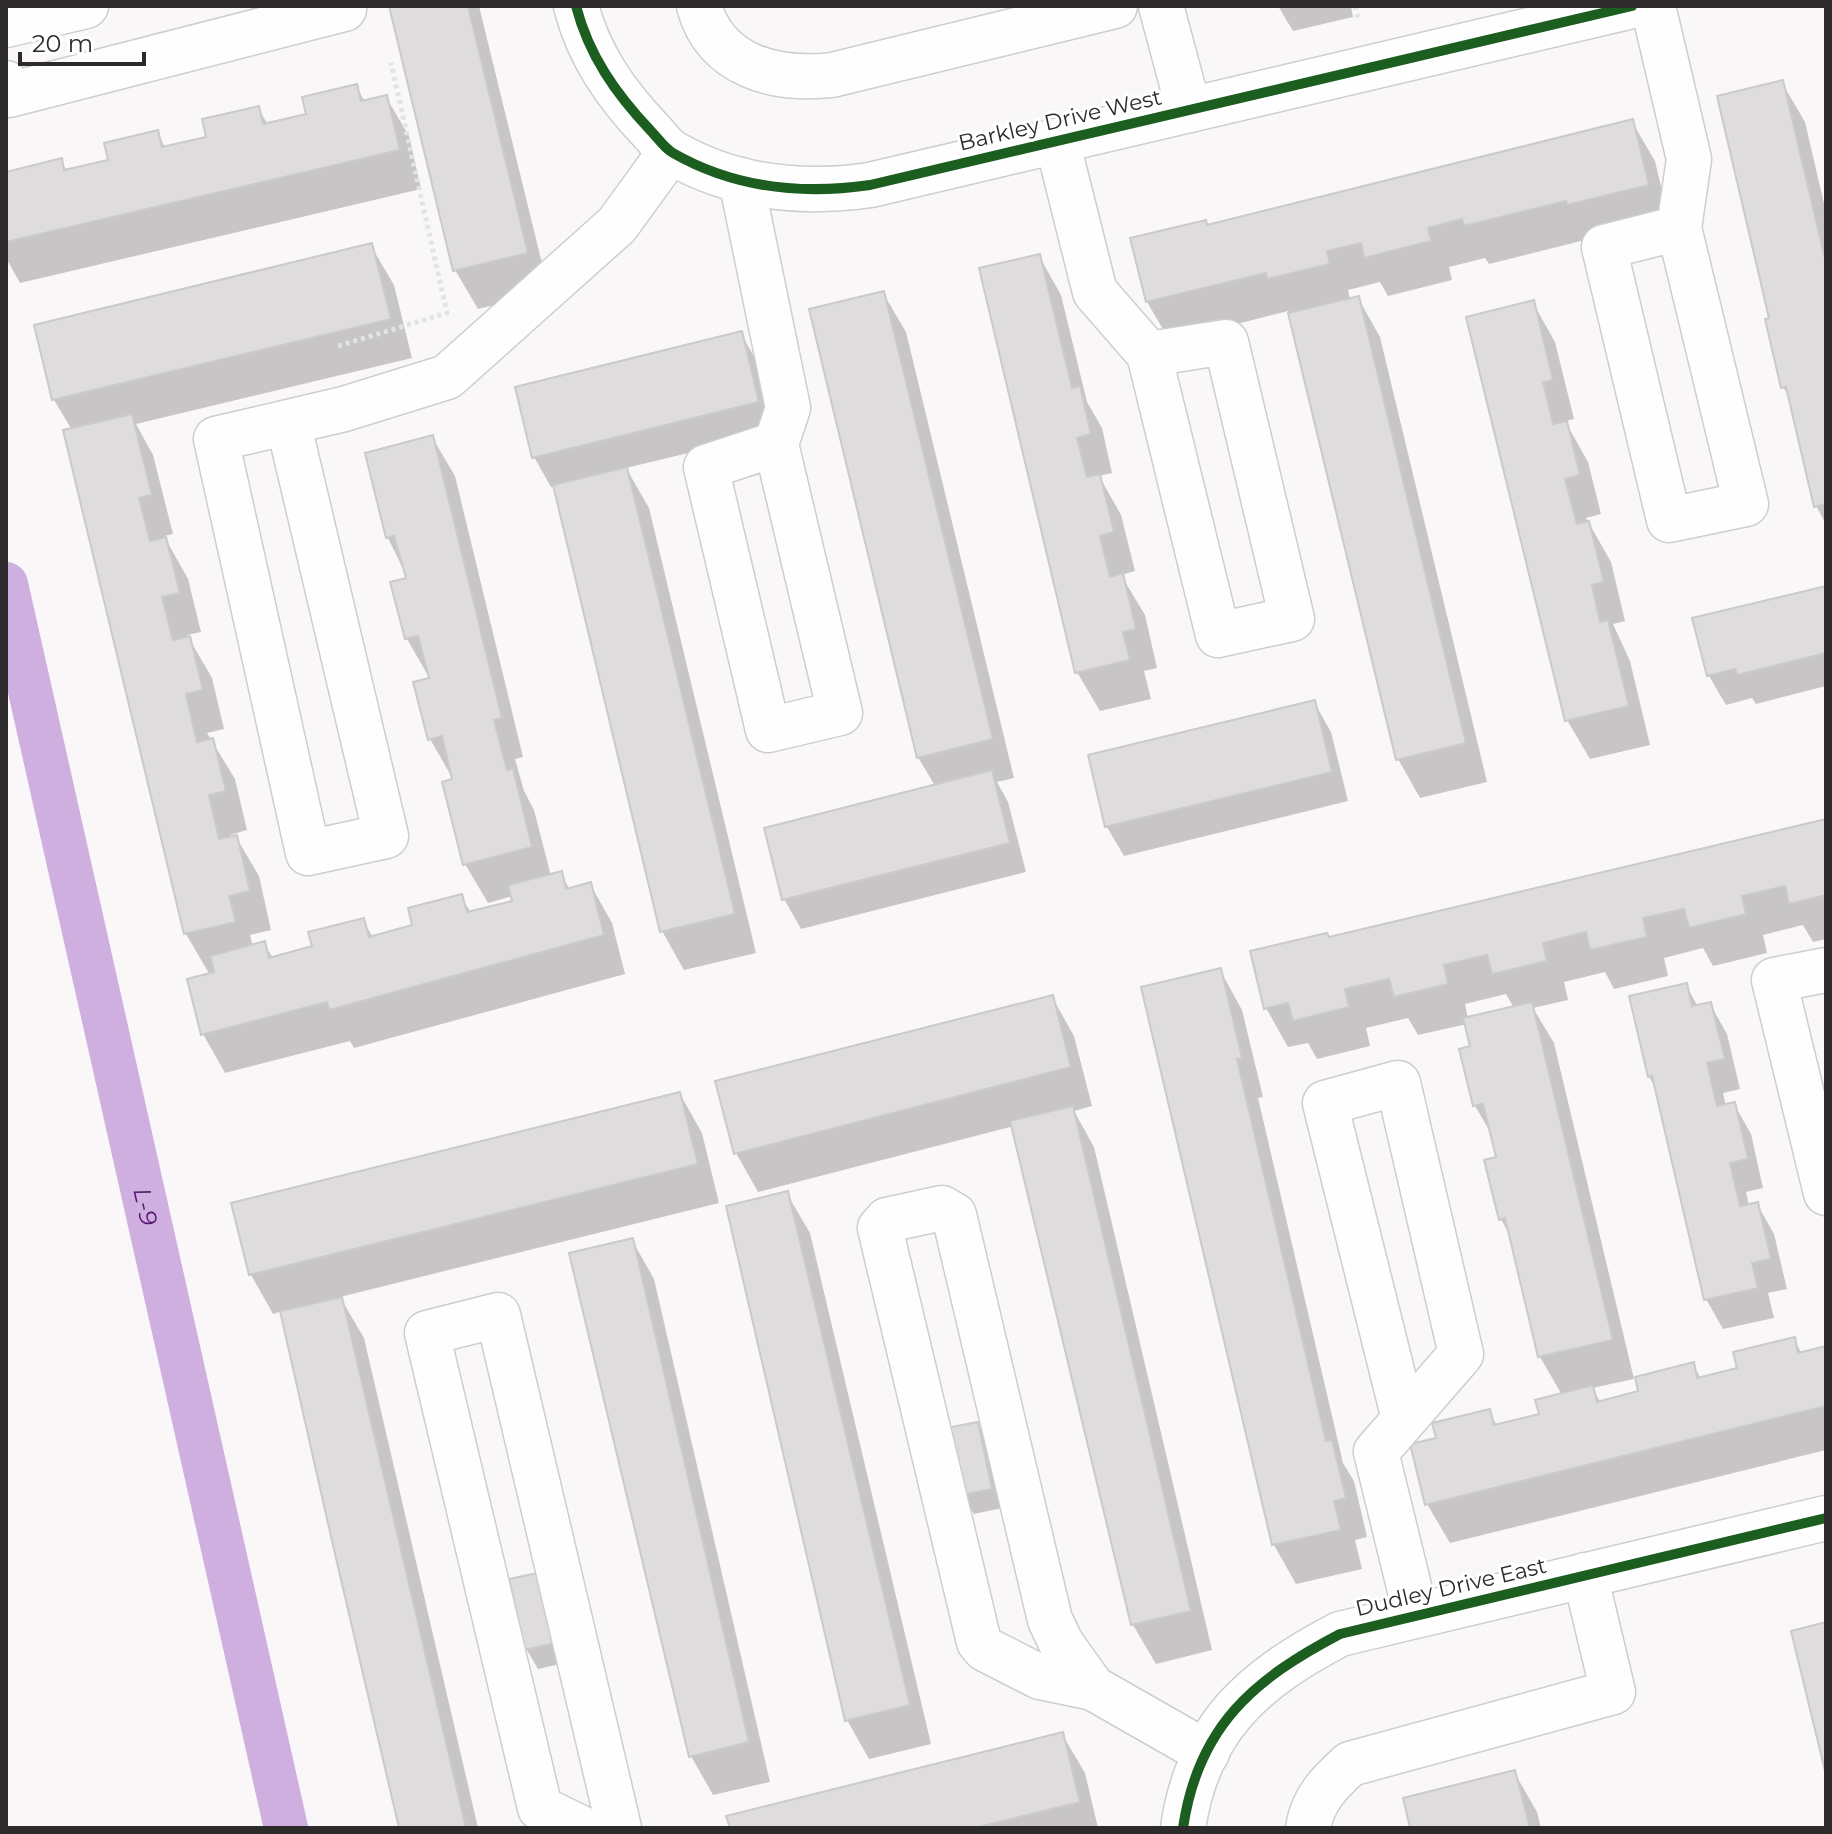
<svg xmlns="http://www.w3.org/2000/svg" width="1832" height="1834" font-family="Montserrat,sans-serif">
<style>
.shadow{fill:#0003;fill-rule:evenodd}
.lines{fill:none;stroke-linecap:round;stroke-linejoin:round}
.canal{stroke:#cfaee0;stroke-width:44}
.building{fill:#dedcdd;stroke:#cbc9ca;stroke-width:2}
.minor-casing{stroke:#cfcdce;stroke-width:47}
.path{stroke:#e4e3e4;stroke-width:5;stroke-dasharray:4 4;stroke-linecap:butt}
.minor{stroke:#fefefe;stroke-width:44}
.cycleway-casing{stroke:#fff;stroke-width:15}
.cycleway{stroke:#1b5e20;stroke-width:10}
.labels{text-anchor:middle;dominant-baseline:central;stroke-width:6;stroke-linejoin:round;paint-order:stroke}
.street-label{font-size:22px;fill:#2c2a2b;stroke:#fff}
.water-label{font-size:24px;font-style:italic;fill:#54186e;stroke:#fff}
</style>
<rect width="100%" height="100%" fill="#faf7f8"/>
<g class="shadow">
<path d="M 391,6 L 479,6 L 549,292 L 478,309 L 455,270 Z"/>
<path d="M 1278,6 L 1351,6 L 1353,17 L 1293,31 Z"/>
<path d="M 1782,83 L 1805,122 L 1826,212 L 1826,524 L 1816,506 L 1792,402 L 1783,387 L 1771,319 Z"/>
<path d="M 356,86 L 365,102 L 386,97 L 409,136 L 421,189 L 20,283 L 6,258 L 6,174 L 61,161 L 67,171 L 110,162 L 157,132 L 166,149 L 208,139 L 258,108 L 268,125 L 308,115 Z"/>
<path d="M 1632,122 L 1655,161 L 1670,224 L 1589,239 L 1489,264 L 1485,258 L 1449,267 L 1452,280 L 1388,296 L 1380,282 L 1348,290 L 1350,300 L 1358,298 L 1380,337 L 1487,782 L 1420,798 L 1398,759 L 1292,317 L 1288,311 L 1170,341 L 1147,302 L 1208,226 Z"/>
<path d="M 371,246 L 394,285 L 412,358 L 136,424 L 153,455 L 173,534 L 164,536 L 188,579 L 201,632 L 187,635 L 212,678 L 224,729 L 207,733 L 235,779 L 247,830 L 230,835 L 231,839 L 236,837 L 259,876 L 271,930 L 250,935 L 253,947 L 264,944 L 273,958 L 315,947 L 363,920 L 373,938 L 415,926 L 461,896 L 471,913 L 514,902 L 513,896 L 488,903 L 465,864 L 454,781 L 430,739 L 430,679 L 407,639 L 393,583 L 408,579 L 388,538 L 367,454 L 432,437 L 455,476 L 523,757 L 515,759 L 524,791 L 534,810 L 551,876 L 561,874 L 570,890 L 590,884 L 612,923 L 625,974 L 354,1048 L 350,1041 L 225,1073 L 203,1034 L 210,975 L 186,934 L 66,432 L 72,430 L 54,400 L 37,326 Z"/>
<path d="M 1039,256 L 1061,295 L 1087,402 L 1102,428 L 1112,473 L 1099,476 L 1121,515 L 1135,571 L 1121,575 L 1145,615 L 1157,668 L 1144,671 L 1151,699 L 1100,711 L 1077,672 Z"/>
<path d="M 883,293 L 906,332 L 1014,778 L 997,782 L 1008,802 L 1026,872 L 801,929 L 784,899 L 935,786 L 918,757 Z"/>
<path d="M 1533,303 L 1555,342 L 1574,419 L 1565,421 L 1588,462 L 1601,514 L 1586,518 L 1611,562 L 1625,621 L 1613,624 L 1630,661 L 1650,745 L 1590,759 L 1567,720 Z"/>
<path d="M 741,334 L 758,363 L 775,432 L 626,468 L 649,508 L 756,953 L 684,970 L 662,931 L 555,486 L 551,487 L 534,457 Z"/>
<path d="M 1826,587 L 1826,686 L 1756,704 L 1752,698 L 1726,705 L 1709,676 L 1695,620 Z"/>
<path d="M 1314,702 L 1331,732 L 1348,801 L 1124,856 L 1107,827 L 1090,756 Z"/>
<path d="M 1826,821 L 1826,939 L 1813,942 L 1803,925 L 1763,935 L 1767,953 L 1713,966 L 1703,948 L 1664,958 L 1668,976 L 1614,989 L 1605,972 L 1564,982 L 1568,1000 L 1533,1008 L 1554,1043 L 1634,1379 L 1592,1388 L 1601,1403 L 1640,1393 L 1693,1364 L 1701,1379 L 1740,1369 L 1794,1339 L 1802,1354 L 1826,1348 L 1826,1450 L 1450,1543 L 1427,1504 L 1439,1439 L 1489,1411 L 1497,1426 L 1541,1415 L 1562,1395 L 1540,1357 L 1511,1238 L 1501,1219 L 1498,1159 L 1492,1135 L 1475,1106 L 1472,1047 L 1467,1024 L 1418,1035 L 1408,1018 L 1366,1028 L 1370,1046 L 1317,1059 L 1308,1043 L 1288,1047 L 1266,1008 L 1329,939 ZM 1506,994 L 1514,1008 L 1468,1019 L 1465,1004 Z"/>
<path d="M 1220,970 L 1242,1010 L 1263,1097 L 1258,1098 L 1343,1463 L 1354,1481 L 1367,1537 L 1355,1540 L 1362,1569 L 1296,1584 L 1274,1545 L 1143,988 Z"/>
<path d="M 1686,985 L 1698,1007 L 1710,1004 L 1727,1034 L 1740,1089 L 1723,1093 L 1726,1106 L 1734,1104 L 1751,1134 L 1763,1188 L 1746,1192 L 1749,1206 L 1757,1204 L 1774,1234 L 1787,1289 L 1768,1293 L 1774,1318 L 1723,1329 L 1706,1299 L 1658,1091 L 1649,1077 L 1631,997 Z"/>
<path d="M 1052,997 L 1074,1036 L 1092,1106 L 1074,1111 L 1094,1147 L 1212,1650 L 1156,1664 L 1133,1625 L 1014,1126 L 758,1192 L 736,1153 Z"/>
<path d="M 680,1094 L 702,1133 L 719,1203 L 340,1297 L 364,1338 L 478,1828 L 401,1828 L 282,1311 L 273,1314 L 251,1275 Z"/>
<path d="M 787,1194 L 810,1233 L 931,1744 L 869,1759 L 847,1720 Z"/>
<path d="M 632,1240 L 654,1279 L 770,1782 L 713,1795 L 691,1756 Z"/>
<path d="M 977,1424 L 989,1443 L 1002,1508 L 974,1514 L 962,1495 Z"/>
<path d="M 511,1581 L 569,1662 L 538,1669 L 527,1650 Z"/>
<path d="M 1062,1734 L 1085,1773 L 1098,1828 L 732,1828 Z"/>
<path d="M 1514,1772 L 1537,1812 L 1541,1828 L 1412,1828 Z"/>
</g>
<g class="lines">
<path class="canal" id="s1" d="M 6,584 L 286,1828"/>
</g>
<g class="building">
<path d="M 389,6 L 468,6 L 528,253 L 453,271 Z"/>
<path d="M 1783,80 L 1826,263 L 1826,504 L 1814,507 L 1786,387 L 1781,388 L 1765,319 L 1769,318 L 1717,96 Z"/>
<path d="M 357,84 L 361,101 L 387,95 L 400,150 L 6,242 L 6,172 L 62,158 L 64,170 L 108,160 L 104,143 L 158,130 L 162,147 L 206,137 L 202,119 L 259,106 L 263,124 L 306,114 L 302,97 Z"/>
<path d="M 1633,119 L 1649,185 L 1567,205 L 1566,201 L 1464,226 L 1462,219 L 1428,228 L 1431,241 L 1364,258 L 1361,243 L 1327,251 L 1330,264 L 1267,279 L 1266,273 L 1146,302 L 1130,238 L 1206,220 L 1207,225 Z"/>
<path d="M 372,243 L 391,319 L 52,400 L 34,325 Z"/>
<path d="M 1040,254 L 1072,388 L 1080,386 L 1091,434 L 1077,438 L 1087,477 L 1100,474 L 1114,532 L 1100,536 L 1110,577 L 1123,573 L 1136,629 L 1123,632 L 1130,660 L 1075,673 L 979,268 Z"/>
<path d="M 884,291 L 993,739 L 917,758 L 809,309 Z"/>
<path d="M 1359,296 L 1466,743 L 1396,760 L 1288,313 Z"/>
<path d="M 1534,300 L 1553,380 L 1543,382 L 1553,424 L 1567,421 L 1580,475 L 1565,479 L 1577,524 L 1589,521 L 1604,582 L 1592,585 L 1600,622 L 1608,620 L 1629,706 L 1565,721 L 1466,317 Z"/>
<path d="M 742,331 L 759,402 L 532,458 L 515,387 Z"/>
<path d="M 132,414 L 152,495 L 139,498 L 150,541 L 166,537 L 180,593 L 162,597 L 173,640 L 190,636 L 203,690 L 186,694 L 197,742 L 213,738 L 226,791 L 209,795 L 219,839 L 237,835 L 250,891 L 229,896 L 236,922 L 184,934 L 63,430 Z"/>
<path d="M 433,435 L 502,718 L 494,720 L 507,770 L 513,768 L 532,847 L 463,865 L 442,782 L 452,779 L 442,736 L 428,740 L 413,682 L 429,678 L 418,636 L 405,639 L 390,582 L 406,578 L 394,536 L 386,538 L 365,453 Z"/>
<path d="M 627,467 L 735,914 L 660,932 L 553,485 Z"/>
<path d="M 1826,586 L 1826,653 L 1737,675 L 1735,669 L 1707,676 L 1692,618 Z"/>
<path d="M 1315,700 L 1332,772 L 1105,827 L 1088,755 Z"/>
<path d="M 992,770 L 1010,843 L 782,900 L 764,828 Z"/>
<path d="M 1826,819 L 1826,895 L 1789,904 L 1785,886 L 1742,896 L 1746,914 L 1689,928 L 1684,909 L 1643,918 L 1647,937 L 1590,950 L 1586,932 L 1543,943 L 1547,961 L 1492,974 L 1487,955 L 1444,965 L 1448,984 L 1394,997 L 1389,979 L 1345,989 L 1349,1007 L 1293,1021 L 1288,1003 L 1264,1009 L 1250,951 L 1327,933 L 1329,937 Z"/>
<path d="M 562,871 L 566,889 L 591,882 L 604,935 L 329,1010 L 327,1002 L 201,1035 L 187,979 L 214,972 L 210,956 L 265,941 L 269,958 L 312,946 L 308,932 L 364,918 L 369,937 L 412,925 L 408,908 L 462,894 L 467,912 L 512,901 L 508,885 Z"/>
<path d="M 1221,968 L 1242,1058 L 1237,1059 L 1326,1441 L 1332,1440 L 1346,1498 L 1334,1501 L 1341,1530 L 1272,1545 L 1141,987 Z"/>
<path d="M 1687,983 L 1692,1006 L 1711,1002 L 1725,1059 L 1707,1063 L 1717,1106 L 1735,1102 L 1748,1159 L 1730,1163 L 1740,1206 L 1758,1202 L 1771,1259 L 1752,1263 L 1758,1288 L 1704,1300 L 1652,1076 L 1648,1077 L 1629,996 Z"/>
<path d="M 1053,995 L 1071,1067 L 734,1154 L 715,1081 Z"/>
<path d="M 1532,1002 L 1613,1340 L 1538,1357 L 1505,1218 L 1499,1220 L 1484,1160 L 1496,1157 L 1483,1104 L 1473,1106 L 1459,1049 L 1470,1046 L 1463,1018 Z"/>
<path d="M 680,1092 L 698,1164 L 249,1275 L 231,1203 Z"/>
<path d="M 1073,1106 L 1191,1611 L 1131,1625 L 1010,1121 Z"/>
<path d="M 788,1191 L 910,1705 L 845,1721 L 726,1206 Z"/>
<path d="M 633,1238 L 749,1742 L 689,1757 L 569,1253 Z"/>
<path d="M 342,1297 L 466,1828 L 399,1828 L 332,1541 L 280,1311 Z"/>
<path d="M 1795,1337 L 1798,1353 L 1826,1346 L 1826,1406 L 1425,1505 L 1410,1444 L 1436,1438 L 1432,1423 L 1490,1409 L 1494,1425 L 1539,1414 L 1535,1400 L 1593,1385 L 1597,1402 L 1638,1391 L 1635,1377 L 1694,1362 L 1697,1378 L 1737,1368 L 1733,1352 Z"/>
<path d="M 978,1422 L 992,1489 L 961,1495 L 946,1428 Z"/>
<path d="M 542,1572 L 559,1642 L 525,1650 L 509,1579 Z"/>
<path d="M 1826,1622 L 1826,1775 L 1791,1631 Z"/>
<path d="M 1063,1732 L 1080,1802 L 975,1828 L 730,1828 L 726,1816 Z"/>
<path d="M 1515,1770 L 1530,1828 L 1410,1828 L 1403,1798 Z"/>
</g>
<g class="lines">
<g class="minor-casing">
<g id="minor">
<path d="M 576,6 C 589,56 616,94 651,131 C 658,138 664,148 673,153 C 734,188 801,195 870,185 L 1632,6"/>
<path d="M 699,6 C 716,67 776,81 832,75 L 1115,6"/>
<path d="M 1161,6 L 1189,110"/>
<path d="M 1653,6 L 1689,159 L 1679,228 L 1746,504 L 1669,520 L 1604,247 L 1679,228"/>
<path d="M 6,25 L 86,6"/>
<path d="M 6,83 L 9,95 L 344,9 L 344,6"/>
<path d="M 1057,141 L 1095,292 L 1149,354 L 1218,635 L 1292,619 L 1226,342 L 1149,354"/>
<path d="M 741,180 L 788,408 L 776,444 L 840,713 L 768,730 L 706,467 L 776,444"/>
<path d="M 288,422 L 386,836 L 308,853 L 216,439 L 344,409 L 447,377 L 617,225 L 670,152"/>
<path d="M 1826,970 L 1774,980 L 1826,1193"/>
<path d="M 1404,1419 L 1325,1103 L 1398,1083 L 1461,1354 L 1376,1452 L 1416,1615"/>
<path d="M 1093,1688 L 1061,1643 L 1050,1620 L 954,1215 L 942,1208 L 887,1220 L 880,1228 L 979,1642 L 985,1649 L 1040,1677 L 1093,1688 L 1207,1753"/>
<path d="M 581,1828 L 540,1808 L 427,1333 L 498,1315 L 619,1828"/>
<path d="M 1183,1828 C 1198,1726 1254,1679 1340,1634 L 1826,1518"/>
<path d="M 1308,1828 C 1313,1799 1329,1783 1350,1764 L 1613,1692 L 1585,1575"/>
</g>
</g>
<g class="path">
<path d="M 1355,6 L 1359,20"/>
<path d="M 338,346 L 447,313 L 391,63"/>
</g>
<use href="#minor" class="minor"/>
<g class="cycleway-casing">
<g id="cycleway">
<path d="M 576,6 C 589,56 616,94 651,131 C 658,138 664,148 673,153 C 734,188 801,195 870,185 L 1632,6"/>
<path d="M 1183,1828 C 1198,1726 1254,1679 1340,1634 L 1826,1518"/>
</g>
</g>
<use href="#cycleway" class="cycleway"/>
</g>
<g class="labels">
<g class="street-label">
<text transform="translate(1060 120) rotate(-13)">Barkley Drive West</text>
<text transform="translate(1451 1587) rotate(-13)">Dudley Drive East</text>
</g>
<g class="water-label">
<text stroke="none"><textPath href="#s1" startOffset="638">L-9</textPath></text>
</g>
</g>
<rect width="1832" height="1834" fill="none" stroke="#2c2a2b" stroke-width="16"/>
<path d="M20 52v12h124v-12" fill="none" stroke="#2c2a2b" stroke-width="4"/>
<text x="32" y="52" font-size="24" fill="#2c2a2b" stroke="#ffffff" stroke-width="6" paint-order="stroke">20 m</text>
</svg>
